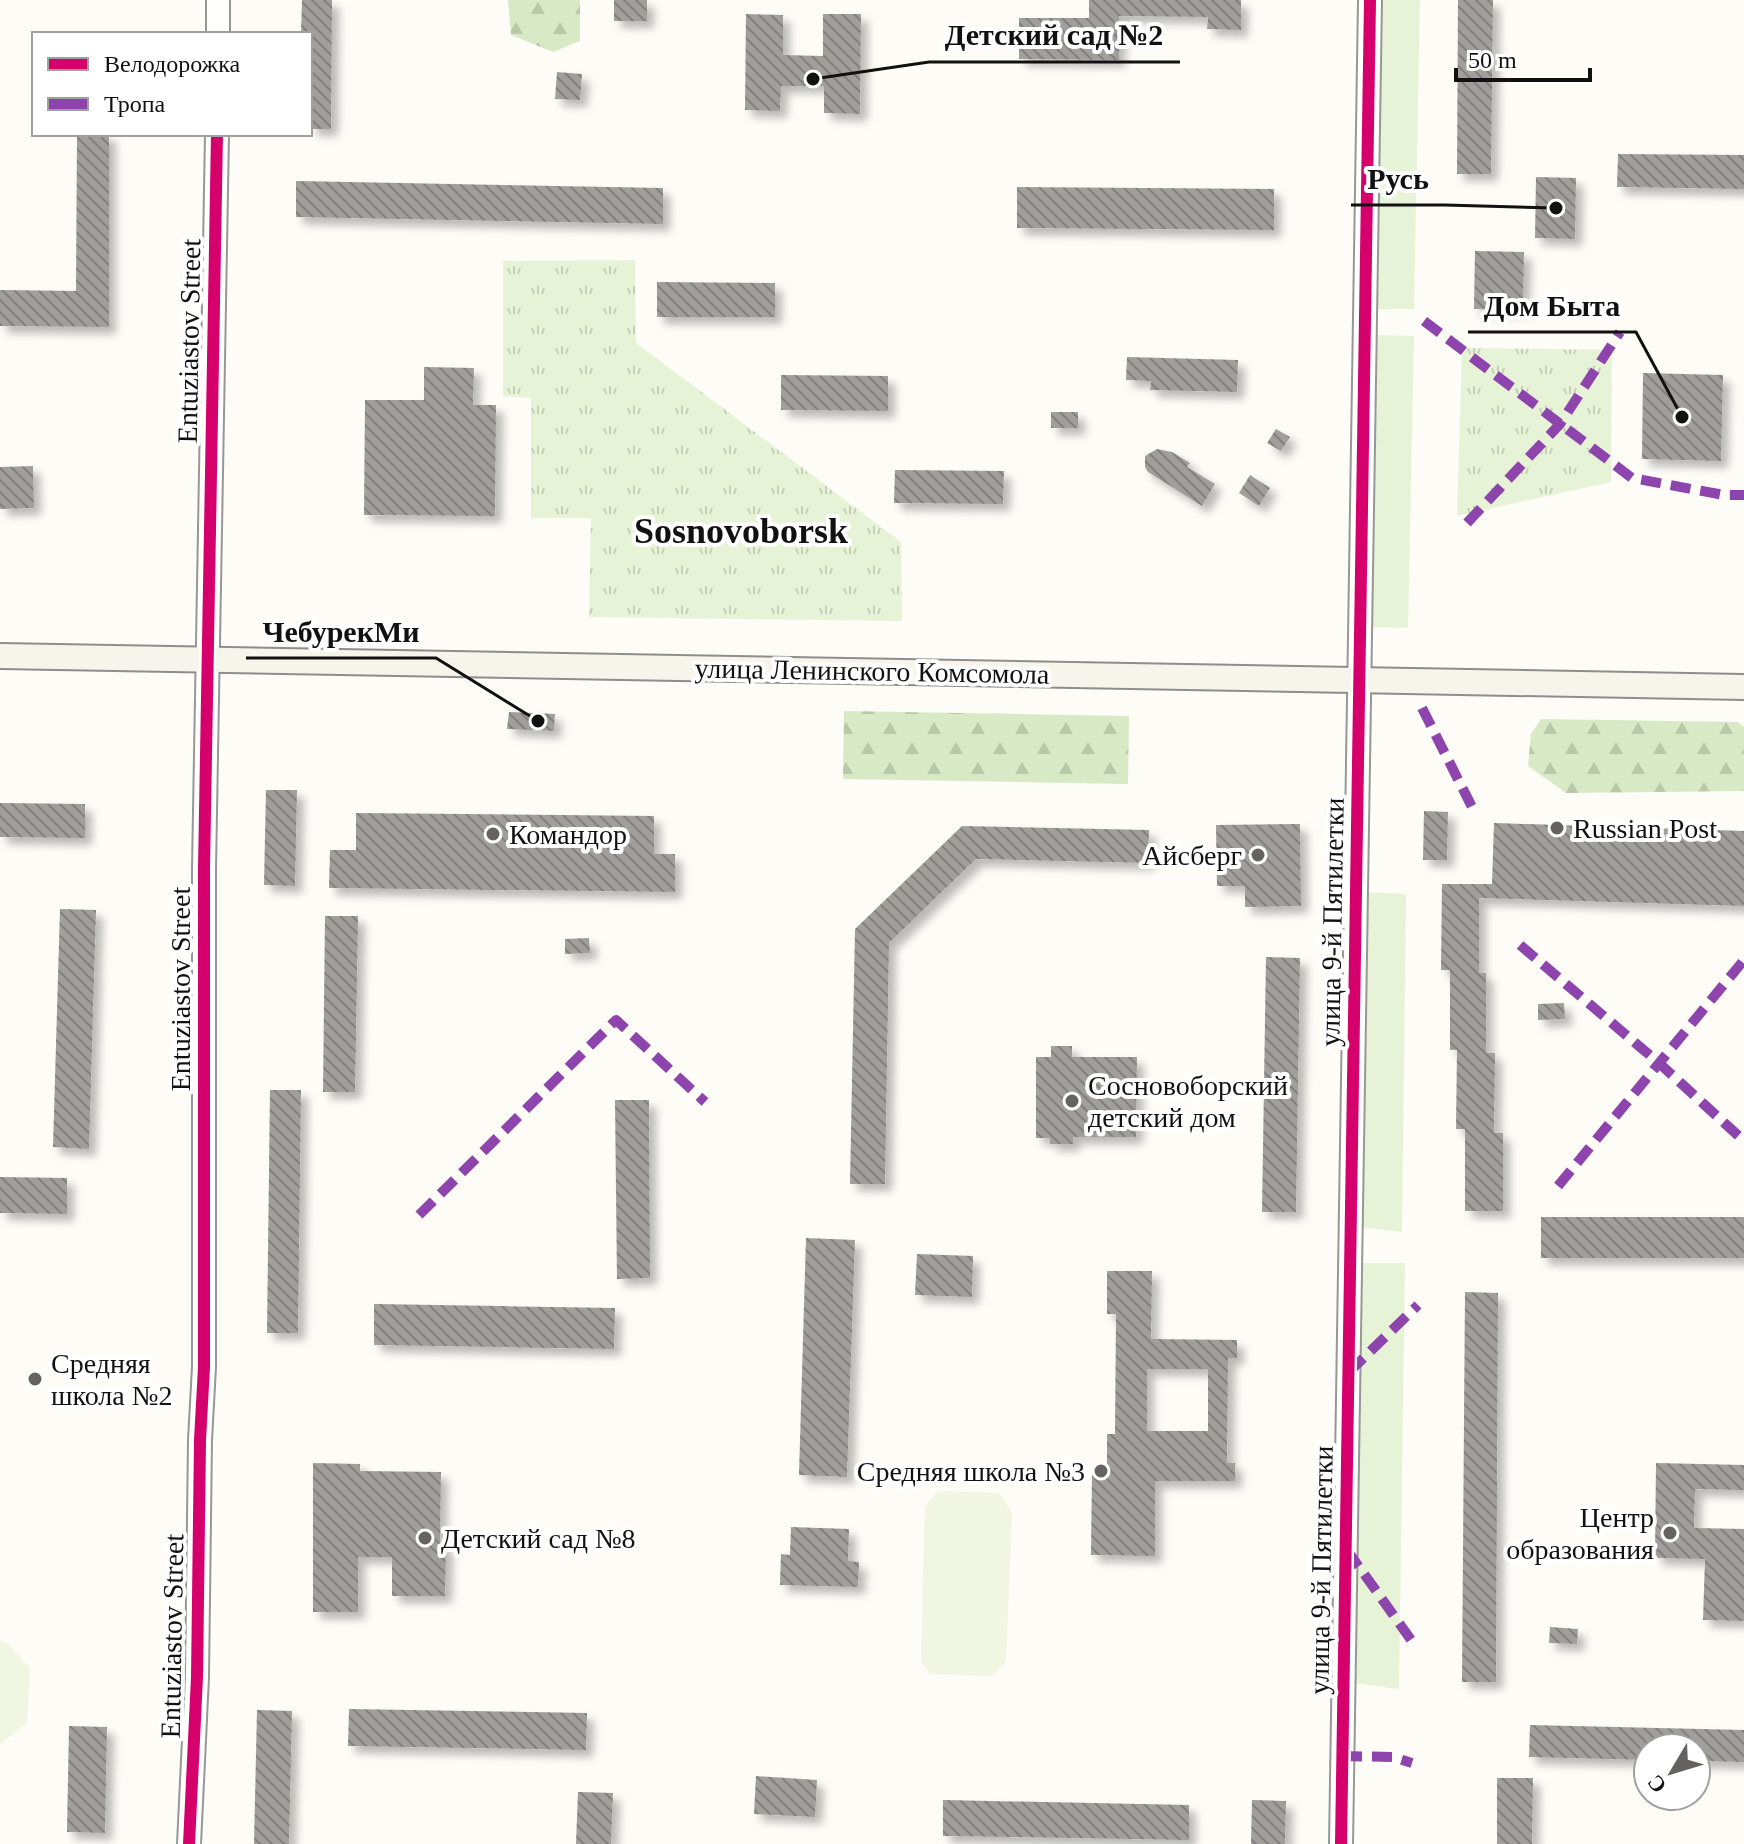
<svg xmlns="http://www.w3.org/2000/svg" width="1744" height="1844" font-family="'Times New Roman',serif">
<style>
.grass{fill:#e7f3d7}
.forest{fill:url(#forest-firs)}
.park{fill:url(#park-tufts)}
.pitch{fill:#f0f6e1}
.building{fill:url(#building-back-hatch);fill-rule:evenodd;filter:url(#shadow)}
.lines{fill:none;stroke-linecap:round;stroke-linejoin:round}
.tertiary-casing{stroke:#979795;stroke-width:26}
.secondary-casing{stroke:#8e8d8b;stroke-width:28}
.tertiary{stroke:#fffffe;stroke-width:22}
.secondary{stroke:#f6f4eb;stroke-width:24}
.quiet{stroke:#8e44ad;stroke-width:10;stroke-dasharray:20 10;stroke-linecap:butt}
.cycleway-casing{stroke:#fff;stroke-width:17}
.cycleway{stroke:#d6006c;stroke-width:12}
.poi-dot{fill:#646362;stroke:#fff;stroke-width:3}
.labels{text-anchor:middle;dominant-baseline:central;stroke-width:8;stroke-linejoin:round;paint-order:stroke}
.street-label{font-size:28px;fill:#111;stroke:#fff}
.poi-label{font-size:28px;fill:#111;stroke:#fff;text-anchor:start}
.district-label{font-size:36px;font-weight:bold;fill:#111;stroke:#fff}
.leader{fill:none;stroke:#111;stroke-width:3}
.callout-dot{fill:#111;stroke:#fff;stroke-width:3}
.callout-label{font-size:30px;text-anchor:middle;font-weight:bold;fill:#111;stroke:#fff;stroke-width:8;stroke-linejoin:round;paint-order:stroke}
</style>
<defs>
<pattern id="forest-firs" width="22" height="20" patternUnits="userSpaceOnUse" patternTransform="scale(2)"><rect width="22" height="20" fill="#d8eac5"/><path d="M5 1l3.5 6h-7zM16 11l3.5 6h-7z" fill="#b8c8a8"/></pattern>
<pattern id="park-tufts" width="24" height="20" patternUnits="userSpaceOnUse" patternTransform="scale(2)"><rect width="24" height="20" fill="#e7f3d7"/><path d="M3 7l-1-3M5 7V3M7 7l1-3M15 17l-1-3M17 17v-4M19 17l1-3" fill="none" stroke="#c5cfb8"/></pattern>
<pattern id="building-back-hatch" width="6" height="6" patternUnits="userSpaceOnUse" patternTransform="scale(2)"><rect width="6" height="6" fill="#a19f9c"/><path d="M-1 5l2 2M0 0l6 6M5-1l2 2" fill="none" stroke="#82807e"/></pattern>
<filter id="shadow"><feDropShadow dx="7" dy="7" stdDeviation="4" flood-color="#0004"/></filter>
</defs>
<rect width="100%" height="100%" fill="#fdfcf7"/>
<g class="grass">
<path d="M 1383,0 L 1420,0 L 1414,309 L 1377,309 Z"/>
<path d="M 1374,335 L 1414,336 L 1408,628 L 1368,627 Z"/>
<path d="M 1364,892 L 1406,894 L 1402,1232 L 1362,1227 Z"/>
<path d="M 1357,1263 L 1405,1263 L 1399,1689 L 1354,1683 Z"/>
</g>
<g class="forest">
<path d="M 508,0 L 580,0 L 580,41 L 553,52 L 511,35 Z"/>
<path d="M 844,711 L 1129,716 L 1128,784 L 843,779 Z"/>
<path d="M 1541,719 L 1738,722 L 1744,727 L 1744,791 L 1566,793 L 1528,766 L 1531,734 Z"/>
</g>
<g class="park">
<path d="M 635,260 L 636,343 L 901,542 L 902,621 L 589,617 L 591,518 L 531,518 L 531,398 L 503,396 L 503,261 Z"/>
<path d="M 1462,348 L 1612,350 L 1611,482 L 1457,516 Z"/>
</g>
<g class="pitch">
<path d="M 938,1491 L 999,1493 L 1012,1512 L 1006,1662 L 992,1676 L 930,1674 L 921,1662 L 925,1506 Z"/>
<path d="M 0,1641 L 5,1641 L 30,1668 L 27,1723 L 0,1744 Z"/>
</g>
<g class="building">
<path d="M 302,0 L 332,0 L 331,129 L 310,129 L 310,34 L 301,34 Z"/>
<rect x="614" y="0" width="33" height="21"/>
<path d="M 1089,0 L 1241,0 L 1241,30 L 1207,29 L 1208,17 L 1119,16 L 1119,60 L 1019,59 L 1019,18 L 1089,18 Z"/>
<path d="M 1458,0 L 1493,0 L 1491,174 L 1457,174 Z"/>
<path d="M 746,14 L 783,15 L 783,55 L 823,56 L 823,14 L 861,14 L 860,114 L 824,113 L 824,86 L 781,86 L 780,111 L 745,110 Z"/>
<path d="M 557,72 L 582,74 L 580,100 L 555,99 Z"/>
<path d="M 77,134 L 109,134 L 109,327 L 0,326 L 0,290 L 76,291 Z"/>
<path d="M 1618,154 L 1744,155 L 1744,189 L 1617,187 Z"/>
<path d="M 1536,177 L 1576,178 L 1575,239 L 1535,238 Z"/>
<path d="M 296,181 L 663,188 L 663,224 L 296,217 Z"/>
<path d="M 1017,187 L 1274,189 L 1274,230 L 1017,228 Z"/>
<path d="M 1475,251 L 1524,252 L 1523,309 L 1474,309 Z"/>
<path d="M 657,282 L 775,283 L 775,317 L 657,317 Z"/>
<path d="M 1127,357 L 1238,360 L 1237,392 L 1150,390 L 1151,381 L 1126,380 Z"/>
<path d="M 424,367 L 474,368 L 473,405 L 496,405 L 495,516 L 364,515 L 365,400 L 424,400 Z"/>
<path d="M 1643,373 L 1723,375 L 1721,461 L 1642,459 Z"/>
<path d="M 781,375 L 888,376 L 888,411 L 781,410 Z"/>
<rect x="1051" y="412" width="27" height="16"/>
<path d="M 1276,429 L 1290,437 L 1281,451 L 1267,443 Z"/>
<path d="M 1157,449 L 1172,452 L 1190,463 L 1187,467 L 1215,484 L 1202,506 L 1148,472 L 1145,467 L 1145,456 Z"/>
<path d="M 33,466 L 34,508 L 0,509 L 0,467 Z"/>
<path d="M 895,470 L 1004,471 L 1003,504 L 894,503 Z"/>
<path d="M 1250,475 L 1270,488 L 1259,506 L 1239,493 Z"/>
<path d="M 509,712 L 555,714 L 554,731 L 507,729 Z"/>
<path d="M 266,790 L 297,790 L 295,886 L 264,885 Z"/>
<path d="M 0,803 L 85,804 L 85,838 L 0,837 Z"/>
<path d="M 1424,811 L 1448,812 L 1447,860 L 1423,860 Z"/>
<path d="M 356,813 L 654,816 L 654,854 L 675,854 L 675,892 L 329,888 L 330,850 L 356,850 Z"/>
<path d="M 1494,823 L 1744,831 L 1744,906 L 1479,898 L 1479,973 L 1486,973 L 1486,1053 L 1495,1053 L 1494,1133 L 1503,1133 L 1503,1211 L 1465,1211 L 1465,1129 L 1456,1129 L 1457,1050 L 1450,1050 L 1450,970 L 1441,970 L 1442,884 L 1492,884 Z"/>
<path d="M 1300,824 L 1301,906 L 1245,907 L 1245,886 L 1217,886 L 1216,825 Z"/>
<path d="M 962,826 L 1149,830 L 1148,863 L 976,859 L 889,943 L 885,1184 L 850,1184 L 855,929 Z"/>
<path d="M 60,909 L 96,910 L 89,1149 L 53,1147 Z"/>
<path d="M 325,916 L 358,916 L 355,1092 L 323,1092 Z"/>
<path d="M 589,938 L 590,953 L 565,954 L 565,939 Z"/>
<path d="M 1266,957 L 1300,958 L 1296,1212 L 1262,1212 Z"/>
<path d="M 1564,1003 L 1565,1019 L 1538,1020 L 1538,1004 Z"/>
<path d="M 1051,1046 L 1072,1046 L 1072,1057 L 1137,1057 L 1136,1137 L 1073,1137 L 1073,1144 L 1050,1144 L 1050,1138 L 1036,1138 L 1036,1057 L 1051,1057 Z"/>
<path d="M 270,1090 L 301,1090 L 298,1333 L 267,1333 Z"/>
<path d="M 615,1100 L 649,1100 L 650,1278 L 617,1279 Z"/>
<path d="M 0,1177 L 67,1178 L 67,1214 L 0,1213 Z"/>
<rect x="1541" y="1217" width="203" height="41"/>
<path d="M 806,1238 L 855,1240 L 847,1477 L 799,1475 Z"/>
<path d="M 917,1254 L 973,1256 L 972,1297 L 915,1295 Z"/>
<path d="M 1107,1271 L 1152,1271 L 1151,1339 L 1237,1340 L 1237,1358 L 1228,1358 L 1227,1463 L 1235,1463 L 1235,1481 L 1155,1481 L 1155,1556 L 1091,1555 L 1092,1475 L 1107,1476 L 1107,1434 L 1115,1434 L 1116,1314 L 1107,1314 ZM 1147,1369 L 1208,1369 L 1208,1431 L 1147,1431 Z"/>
<path d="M 1465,1292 L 1498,1293 L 1496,1682 L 1462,1682 Z"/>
<path d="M 374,1304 L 615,1308 L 614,1349 L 374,1345 Z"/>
<path d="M 313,1463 L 360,1464 L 360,1471 L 441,1472 L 440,1545 L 446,1545 L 445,1596 L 392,1596 L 392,1557 L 358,1557 L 358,1612 L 313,1612 Z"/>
<path d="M 1656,1463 L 1744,1465 L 1744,1490 L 1695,1489 L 1694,1528 L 1744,1529 L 1744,1621 L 1703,1620 L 1705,1559 L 1655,1558 Z"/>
<path d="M 791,1527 L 849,1529 L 848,1561 L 859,1562 L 858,1587 L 780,1585 L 781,1554 L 790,1555 Z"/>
<path d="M 1550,1627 L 1578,1629 L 1577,1644 L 1549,1643 Z"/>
<path d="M 349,1709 L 587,1713 L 586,1750 L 348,1746 Z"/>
<path d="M 257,1710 L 292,1711 L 289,1844 L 254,1844 Z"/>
<path d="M 1530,1725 L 1744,1730 L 1744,1762 L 1696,1761 L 1696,1748 L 1648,1748 L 1648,1760 L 1529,1757 Z"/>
<path d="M 69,1726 L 107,1727 L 105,1833 L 67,1832 Z"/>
<path d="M 756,1776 L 817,1780 L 815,1817 L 754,1814 Z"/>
<path d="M 1497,1778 L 1533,1778 L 1532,1844 L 1497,1844 Z"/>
<path d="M 578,1792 L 613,1793 L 611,1844 L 576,1844 Z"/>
<path d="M 943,1800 L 1189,1805 L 1189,1840 L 943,1836 Z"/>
<path d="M 1252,1800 L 1286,1801 L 1285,1844 L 1251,1844 Z"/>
</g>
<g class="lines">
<g class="tertiary-casing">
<g id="tertiary">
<path d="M 218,34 L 218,0"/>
<path d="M 189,1844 L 197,1677 L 200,1440 L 204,1367 L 204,868 L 217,134"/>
<path d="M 1341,1844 L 1370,0"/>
</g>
</g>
<g class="secondary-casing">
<path id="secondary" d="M 0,656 L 1744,687"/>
</g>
<use href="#tertiary" class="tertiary"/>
<use href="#secondary" class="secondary"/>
<g class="quiet">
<path d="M 1424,321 L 1632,478 L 1724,495 L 1744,495"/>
<path d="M 1467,523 L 1560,424 L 1620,332"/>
<path d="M 1422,708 L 1472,807"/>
<path d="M 1520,945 L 1659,1063 L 1744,1141"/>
<path d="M 1558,1186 L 1744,960"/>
<path d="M 419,1215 L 616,1020 L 705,1102"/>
<path d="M 1349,1372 L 1418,1305"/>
<path d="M 1347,1550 L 1414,1644"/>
<path d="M 1342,1756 L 1393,1757 L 1412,1763"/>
</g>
<g class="cycleway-casing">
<g id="cycleway">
<path d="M 189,1844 L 197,1677 L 200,1440 L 204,1367 L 204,868 L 217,134"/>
<path d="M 1341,1844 L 1370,0"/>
</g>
</g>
<use href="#cycleway" class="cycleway"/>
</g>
<g class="poi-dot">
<circle cx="1557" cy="828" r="8"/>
<circle cx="493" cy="834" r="8"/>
<circle cx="1258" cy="855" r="8"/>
<circle cx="1072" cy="1101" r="8"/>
<circle cx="35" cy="1379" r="8"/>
<circle cx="1101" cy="1471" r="8"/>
<circle cx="1670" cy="1533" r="8"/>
<circle cx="425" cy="1538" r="8"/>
</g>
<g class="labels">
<g class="street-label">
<text transform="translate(189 341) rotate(-89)">Entuziastov Street</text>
<text transform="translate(872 671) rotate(1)">улица Ленинского Комсомола</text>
<text transform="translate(1332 922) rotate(-89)">улица 9-й Пятилетки</text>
<text transform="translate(180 989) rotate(-90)">Entuziastov Street</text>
<text transform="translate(1321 1570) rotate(-89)">улица 9-й Пятилетки</text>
<text transform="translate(172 1636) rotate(-89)">Entuziastov Street</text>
</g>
<g class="poi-label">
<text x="1573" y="828">Russian Post</text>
<text x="509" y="834">Командор</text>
<text x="1242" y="855" text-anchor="end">Айсберг</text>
<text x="1088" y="1085">Сосновоборский<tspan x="1088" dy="32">детский дом</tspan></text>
<text x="51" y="1363">Средняя<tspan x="51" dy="32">школа №2</tspan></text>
<text x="1085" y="1471" text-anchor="end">Средняя школа №3</text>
<text x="1654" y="1517" text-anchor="end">Центр<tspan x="1654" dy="32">образования</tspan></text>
<text x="441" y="1538">Детский сад №8</text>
</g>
<g class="district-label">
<text x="741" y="531">Sosnovoborsk</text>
</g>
</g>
<path class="leader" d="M813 79L929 62H1180M1556 208L1445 205H1351M1682 417L1636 332H1468M538 721L436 658H246"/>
<g class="callout-dot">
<circle cx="813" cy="79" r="8"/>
<circle cx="1556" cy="208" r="8"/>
<circle cx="1682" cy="417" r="8"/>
<circle cx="538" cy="721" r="8"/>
</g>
<g class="callout-label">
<text x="1054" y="45">Детский сад №2</text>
<text x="1398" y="189">Русь</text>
<text x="1552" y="316">Дом Быта</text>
<text x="341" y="642">ЧебурекМи</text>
</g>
<rect x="32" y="32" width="280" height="104" fill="#ffffff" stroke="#a0a0a0" stroke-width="2"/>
<rect x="48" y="58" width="40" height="12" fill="#d6006c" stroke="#a0a0a0" stroke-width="2"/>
<text x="104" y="72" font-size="24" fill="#111111">Велодорожка</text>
<rect x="48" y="98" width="40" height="12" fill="#8e44ad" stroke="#a0a0a0" stroke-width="2"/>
<text x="104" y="112" font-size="24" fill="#111111">Тропа</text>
<g transform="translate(1672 1772) rotate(232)"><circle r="38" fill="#ffffff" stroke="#a0a0a0" stroke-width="2"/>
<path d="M0-6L14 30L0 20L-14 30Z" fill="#646362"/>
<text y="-12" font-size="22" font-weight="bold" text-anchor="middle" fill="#111111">С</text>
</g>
<path d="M1456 68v12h134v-12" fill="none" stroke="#111111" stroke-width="4"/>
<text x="1468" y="68" font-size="24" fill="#111111" stroke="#ffffff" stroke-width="6" paint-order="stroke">50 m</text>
</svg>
